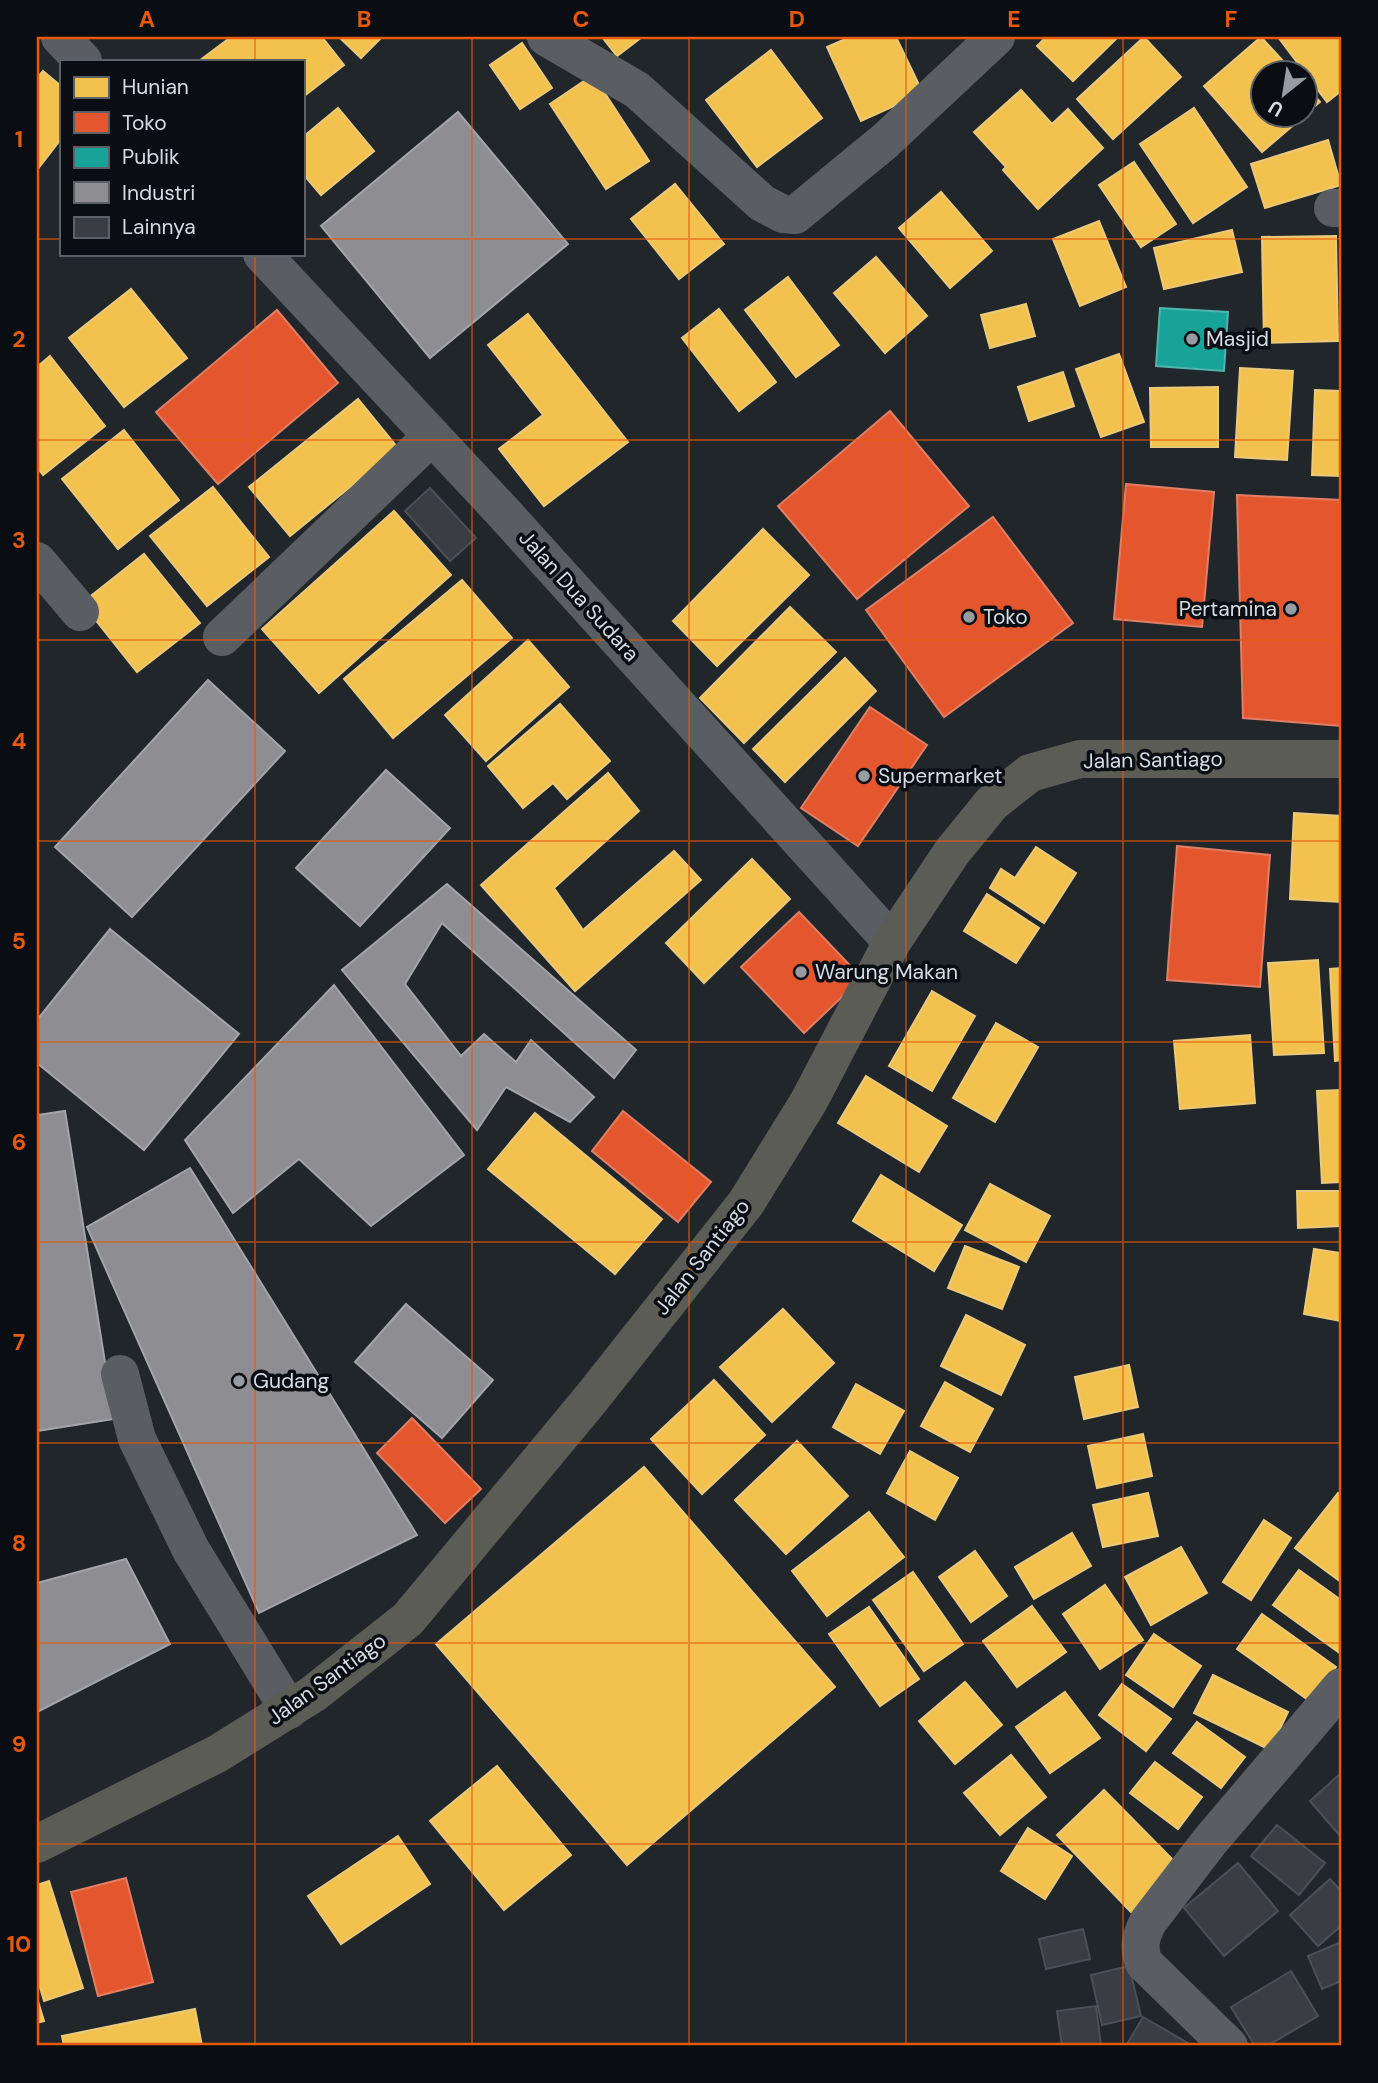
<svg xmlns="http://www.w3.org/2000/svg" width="1378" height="2083" font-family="'DM Sans',sans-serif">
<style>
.homes{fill:#f2c14e;stroke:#eac97b;stroke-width:2}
.shops{fill:#e4572e;stroke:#e07f65;stroke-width:2}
.public{fill:#17a398;stroke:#50b4af;stroke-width:2}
.industry{fill:#8d8d92;stroke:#a3a5ab;stroke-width:2}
.building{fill:#3a3d42;stroke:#4b5056;stroke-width:2}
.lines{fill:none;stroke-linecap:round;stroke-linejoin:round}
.minor{stroke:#5a5d62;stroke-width:38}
.highway{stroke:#5c5c57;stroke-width:38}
.grid{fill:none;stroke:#e8590c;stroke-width:2;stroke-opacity:0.55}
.poi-dot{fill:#979ca3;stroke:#0a0e13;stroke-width:2.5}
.labels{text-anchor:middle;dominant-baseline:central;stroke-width:7;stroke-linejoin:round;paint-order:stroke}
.poi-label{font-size:21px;fill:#d6dce4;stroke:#0a0e13;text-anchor:start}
.street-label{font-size:21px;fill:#d6dce4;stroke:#0a0e13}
.neatline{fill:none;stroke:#e8590c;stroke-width:2.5}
.grid-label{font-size:23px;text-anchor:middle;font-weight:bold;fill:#e8590c}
</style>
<rect width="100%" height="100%" fill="#21262b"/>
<g class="homes">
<path d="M 231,37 L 322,37 L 344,65 L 303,97 L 303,61 L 199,61 Z"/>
<path d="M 339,37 L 382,37 L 361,58 Z"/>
<path d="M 602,37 L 642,37 L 617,56 Z"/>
<path d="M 850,37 L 896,37 L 923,93 L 861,121 L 827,47 Z"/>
<path d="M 1046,37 L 1118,37 L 1073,81 L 1037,46 Z"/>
<path d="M 1144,37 L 1181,77 L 1113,139 L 1077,99 Z"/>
<path d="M 1261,37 L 1295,74 L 1262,74 L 1262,116 L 1304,116 L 1262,152 L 1204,86 Z"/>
<path d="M 1278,37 L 1341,37 L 1341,91 L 1327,102 Z"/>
<path d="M 522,43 L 552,88 L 520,109 L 490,65 Z"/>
<path d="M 771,50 L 822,118 L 757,167 L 706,100 Z"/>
<path d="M 43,71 L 61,86 L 61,139 L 37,170 L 37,78 Z"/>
<path d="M 593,75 L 649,161 L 606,189 L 550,104 Z"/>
<path d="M 1304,84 L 1320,102 L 1304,115 Z"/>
<path d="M 1021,90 L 1052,124 L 1068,109 L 1103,148 L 1038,209 L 1003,170 L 1006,167 L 974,132 Z"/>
<path d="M 338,108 L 374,151 L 321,195 L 303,174 L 303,137 Z"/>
<path d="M 1194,108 L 1247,187 L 1193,223 L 1140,144 Z"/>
<path d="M 1328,140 L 1341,185 L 1265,208 L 1251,164 Z"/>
<path d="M 1134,162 L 1176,224 L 1141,247 L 1099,185 Z"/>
<path d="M 675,184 L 724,244 L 679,279 L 631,219 Z"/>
<path d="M 941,192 L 992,251 L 950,288 L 899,228 Z"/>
<path d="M 1099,221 L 1126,287 L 1080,306 L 1053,239 Z"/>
<path d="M 1232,230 L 1242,272 L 1164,289 L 1154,248 Z"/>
<path d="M 1336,236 L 1338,341 L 1264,343 L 1262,237 Z"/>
<path d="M 876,257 L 927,316 L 885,353 L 834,293 Z"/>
<path d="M 788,277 L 839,345 L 796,377 L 745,310 Z"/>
<path d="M 131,289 L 187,358 L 124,407 L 69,338 Z"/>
<path d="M 1026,304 L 1035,336 L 990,348 L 981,315 Z"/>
<path d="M 719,309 L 776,382 L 739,411 L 682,338 Z"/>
<path d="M 528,314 L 628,442 L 544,506 L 499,449 L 543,415 L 488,345 Z"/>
<path d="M 1119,354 L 1144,422 L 1101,437 L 1076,369 Z"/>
<path d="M 50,356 L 105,426 L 43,475 L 37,467 L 37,367 Z"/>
<path d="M 1240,368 L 1293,371 L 1287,460 L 1235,457 Z"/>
<path d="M 1063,372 L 1074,406 L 1029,421 L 1018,387 Z"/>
<path d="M 1218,387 L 1218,447 L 1151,447 L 1150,388 Z"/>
<path d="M 1315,390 L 1341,391 L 1341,476 L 1312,475 Z"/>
<path d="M 358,399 L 398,448 L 290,536 L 249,487 Z"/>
<path d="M 124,430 L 179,500 L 118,549 L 62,479 Z"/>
<path d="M 213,487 L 269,557 L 207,606 L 150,536 Z"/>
<path d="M 394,511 L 451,575 L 319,693 L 262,629 Z"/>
<path d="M 763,529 L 809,575 L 717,666 L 673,621 Z"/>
<path d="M 144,554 L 200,623 L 137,672 L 82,603 Z"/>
<path d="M 462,580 L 512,638 L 393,738 L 344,679 Z"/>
<path d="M 790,607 L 836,652 L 744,743 L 700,698 Z"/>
<path d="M 528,640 L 569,687 L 486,761 L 445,715 Z"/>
<path d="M 845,658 L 876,691 L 785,782 L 753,749 Z"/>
<path d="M 560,704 L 610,761 L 567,799 L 553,783 L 523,808 L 488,766 Z"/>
<path d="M 608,773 L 639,811 L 554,888 L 583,930 L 674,851 L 701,880 L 575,991 L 481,885 Z"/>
<path d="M 1294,813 L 1341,816 L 1341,902 L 1290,899 Z"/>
<path d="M 1036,847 L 1076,873 L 1044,923 L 990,888 L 1001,869 L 1015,878 Z"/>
<path d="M 752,859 L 790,899 L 704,983 L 666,943 Z"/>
<path d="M 987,894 L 1039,928 L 1016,963 L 964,931 Z"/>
<path d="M 1318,960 L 1324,1053 L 1274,1055 L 1268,963 Z"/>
<path d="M 1341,968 L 1341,1060 L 1335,1061 L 1330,969 Z"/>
<path d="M 932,991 L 975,1016 L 932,1091 L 889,1066 Z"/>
<path d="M 996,1023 L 1038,1047 L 995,1122 L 953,1098 Z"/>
<path d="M 1250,1035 L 1255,1103 L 1180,1109 L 1174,1041 Z"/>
<path d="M 866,1076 L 947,1126 L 919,1172 L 838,1123 Z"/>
<path d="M 1341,1090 L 1341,1182 L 1322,1183 L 1317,1091 Z"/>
<path d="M 535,1113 L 662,1219 L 615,1274 L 488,1169 Z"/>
<path d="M 881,1175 L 962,1225 L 934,1271 L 853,1221 Z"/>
<path d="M 990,1184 L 1050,1216 L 1026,1262 L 965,1230 Z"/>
<path d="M 1297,1191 L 1341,1191 L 1341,1226 L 1298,1228 Z"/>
<path d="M 965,1246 L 1019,1267 L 1002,1309 L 948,1288 Z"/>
<path d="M 1314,1249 L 1341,1253 L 1341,1321 L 1304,1314 Z"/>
<path d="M 783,1309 L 834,1363 L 772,1422 L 720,1367 Z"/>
<path d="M 966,1315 L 1025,1345 L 1001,1395 L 941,1366 Z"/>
<path d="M 1129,1365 L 1138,1407 L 1084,1419 L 1075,1377 Z"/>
<path d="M 714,1380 L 765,1435 L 702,1494 L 651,1439 Z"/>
<path d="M 945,1382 L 993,1409 L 970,1452 L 921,1426 Z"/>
<path d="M 856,1384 L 904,1411 L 880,1454 L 833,1427 Z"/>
<path d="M 1143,1434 L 1152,1476 L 1097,1488 L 1088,1446 Z"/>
<path d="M 797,1441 L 848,1496 L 786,1554 L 735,1500 Z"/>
<path d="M 910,1451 L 958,1478 L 935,1520 L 887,1493 Z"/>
<path d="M 644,1467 L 835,1687 L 627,1865 L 436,1644 Z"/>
<path d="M 1148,1493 L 1158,1536 L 1103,1547 L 1093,1505 Z"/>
<path d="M 1338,1493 L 1341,1496 L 1341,1582 L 1295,1548 Z"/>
<path d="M 869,1512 L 904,1557 L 827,1616 L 792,1571 Z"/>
<path d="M 1264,1520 L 1291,1538 L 1251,1600 L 1223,1582 Z"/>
<path d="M 1072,1533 L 1091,1566 L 1034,1599 L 1015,1567 Z"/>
<path d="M 1181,1547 L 1207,1593 L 1151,1625 L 1125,1577 Z"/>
<path d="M 975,1551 L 1007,1596 L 971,1622 L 939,1577 Z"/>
<path d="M 1299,1570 L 1341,1600 L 1341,1654 L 1273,1605 Z"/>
<path d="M 913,1572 L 963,1644 L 924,1671 L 873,1600 Z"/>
<path d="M 1105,1585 L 1143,1640 L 1100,1669 L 1063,1614 Z"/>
<path d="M 1032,1606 L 1066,1652 L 1017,1687 L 983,1641 Z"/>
<path d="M 869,1607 L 919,1679 L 880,1706 L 829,1634 Z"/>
<path d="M 1262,1614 L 1336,1667 L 1311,1702 L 1237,1649 Z"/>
<path d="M 1154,1634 L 1201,1666 L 1173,1707 L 1126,1675 Z"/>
<path d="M 1213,1675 L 1288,1712 L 1270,1750 L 1194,1713 Z"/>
<path d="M 965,1682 L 1002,1725 L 955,1764 L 919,1721 Z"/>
<path d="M 1122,1684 L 1171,1719 L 1146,1751 L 1099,1715 Z"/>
<path d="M 1065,1692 L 1100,1738 L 1050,1773 L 1016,1727 Z"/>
<path d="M 1197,1722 L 1245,1757 L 1221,1788 L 1173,1753 Z"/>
<path d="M 1011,1755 L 1046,1797 L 1000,1835 L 964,1793 Z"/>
<path d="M 1155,1762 L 1202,1797 L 1178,1829 L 1130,1793 Z"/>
<path d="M 497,1766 L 571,1855 L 504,1910 L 430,1821 Z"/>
<path d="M 1104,1790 L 1179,1866 L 1131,1912 L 1057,1835 Z"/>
<path d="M 1028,1828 L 1072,1856 L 1045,1899 L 1001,1871 Z"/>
<path d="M 398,1836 L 430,1884 L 341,1944 L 308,1896 Z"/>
<path d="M 49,1881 L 83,1988 L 44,2001 L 37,1977 L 37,1885 Z"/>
<path d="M 37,1998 L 44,2021 L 37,2023 Z"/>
<path d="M 195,2009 L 202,2046 L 64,2046 L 62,2036 Z"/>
</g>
<g class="shops">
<path d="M 277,310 L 338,383 L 218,484 L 156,412 Z"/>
<path d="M 890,411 L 969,506 L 857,599 L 778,506 Z"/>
<path d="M 1126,484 L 1214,492 L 1202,627 L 1114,619 Z"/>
<path d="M 1237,495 L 1341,500 L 1341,726 L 1243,718 Z"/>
<path d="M 993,517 L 1073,623 L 944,717 L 866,610 Z"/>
<path d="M 870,707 L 927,745 L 858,846 L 801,808 Z"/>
<path d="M 1177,846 L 1270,855 L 1260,987 L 1167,980 Z"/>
<path d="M 799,912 L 862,978 L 804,1033 L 741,967 Z"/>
<path d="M 623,1111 L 711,1182 L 678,1222 L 592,1151 Z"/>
<path d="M 412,1418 L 481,1489 L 445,1523 L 377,1453 Z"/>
<path d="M 126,1878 L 153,1982 L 98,1996 L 71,1892 Z"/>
</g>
<path class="public" d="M 1160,308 L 1228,312 L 1224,371 L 1156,366 Z"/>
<g class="industry">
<path d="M 458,112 L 568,244 L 430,358 L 321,226 Z"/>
<path d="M 208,680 L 285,751 L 132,917 L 55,847 Z"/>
<path d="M 386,770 L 450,828 L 360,926 L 296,868 Z"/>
<path d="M 447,884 L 636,1050 L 614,1078 L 442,923 L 405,984 L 461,1056 L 484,1034 L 516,1062 L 531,1040 L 594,1097 L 570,1122 L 506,1087 L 477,1130 L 342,970 Z"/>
<path d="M 110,929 L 239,1034 L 144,1150 L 37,1063 L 37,1020 Z"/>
<path d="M 334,985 L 464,1155 L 371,1226 L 299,1159 L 233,1213 L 185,1140 Z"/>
<path d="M 65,1111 L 114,1419 L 37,1431 L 37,1115 Z"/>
<path d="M 190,1168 L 417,1535 L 259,1613 L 87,1227 Z"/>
<path d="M 406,1304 L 493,1380 L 442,1438 L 355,1362 Z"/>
<path d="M 126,1559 L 170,1644 L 37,1712 L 37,1583 Z"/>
</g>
<g class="building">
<path d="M 430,488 L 476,538 L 450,561 L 405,511 Z"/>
<path d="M 1341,1773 L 1341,1837 L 1310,1801 Z"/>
<path d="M 1277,1825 L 1325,1863 L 1299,1895 L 1251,1856 Z"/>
<path d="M 1238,1863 L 1278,1911 L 1224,1956 L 1184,1908 Z"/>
<path d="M 1330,1879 L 1341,1891 L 1341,1926 L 1318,1946 L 1290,1915 Z"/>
<path d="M 1083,1929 L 1090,1959 L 1046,1969 L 1039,1939 Z"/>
<path d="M 1341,1942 L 1341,1981 L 1322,1989 L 1308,1956 Z"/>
<path d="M 1129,1966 L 1141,2016 L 1102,2025 L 1091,1975 Z"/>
<path d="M 1291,1971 L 1318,2016 L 1267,2046 L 1255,2046 L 1231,2007 Z"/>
<path d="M 1096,2006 L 1101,2046 L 1062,2046 L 1057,2011 Z"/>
<path d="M 1143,2017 L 1188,2043 L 1186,2046 L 1126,2046 Z"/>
</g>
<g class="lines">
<g class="minor">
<path d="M 60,37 L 83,61"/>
<path d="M 546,37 L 637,90 L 762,203 L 783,214 L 795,215 L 885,141 L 996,37"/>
<path d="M 1333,208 L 1341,208"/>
<path d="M 262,254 L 502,511 L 892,942"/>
<path d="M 37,561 L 80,612"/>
<path d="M 222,637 L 432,436"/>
<path d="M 120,1374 L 137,1439 L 191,1550 L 289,1710"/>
<path d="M 1229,2046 L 1144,1963 C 1138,1947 1140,1938 1148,1922 L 1210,1841 L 1341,1687"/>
</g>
<path class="highway" d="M 37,1844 L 217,1754 L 313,1694 L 408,1619 L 590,1400 L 746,1203 L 809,1101 L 892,942 L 952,852 L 992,803 L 1030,773 L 1080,759 L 1341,759"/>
</g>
<path class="grid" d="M 255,37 L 255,61M 472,37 L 472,2046M 689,37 L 689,2046M 906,37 L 906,2046M 1123,37 L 1123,2046M 37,239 L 61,239M 303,239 L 1341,239M 255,254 L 255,2046M 37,440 L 1341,440M 37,640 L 1341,640M 37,841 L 1341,841M 37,1042 L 1341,1042M 37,1242 L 1341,1242M 37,1443 L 1341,1443M 37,1643 L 1341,1643M 37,1844 L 1341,1844"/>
<g class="poi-dot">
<circle cx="1192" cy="339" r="7"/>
<circle cx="1291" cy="609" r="7"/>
<circle cx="969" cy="617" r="7"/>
<circle cx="864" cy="776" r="7"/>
<circle cx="801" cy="972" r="7"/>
<circle cx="239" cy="1381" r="7"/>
</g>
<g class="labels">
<g class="poi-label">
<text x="1206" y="339">Masjid</text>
<text x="1277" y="609" text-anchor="end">Pertamina</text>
<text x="983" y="617">Toko</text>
<text x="878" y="776">Supermarket</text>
<text x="815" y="972">Warung Makan</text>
<text x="253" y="1381">Gudang</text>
</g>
<g class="street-label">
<text transform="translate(579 596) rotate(48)">Jalan Dua Sudara</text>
<text transform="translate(1153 760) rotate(-1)">Jalan Santiago</text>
<text transform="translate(702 1257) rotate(-52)">Jalan Santiago</text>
<text transform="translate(327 1679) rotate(-36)">Jalan Santiago</text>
</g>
</g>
<rect width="1378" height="2083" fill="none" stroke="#0a0e13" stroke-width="77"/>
<rect x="60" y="60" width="245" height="196" fill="#0a0e13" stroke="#5c6067" stroke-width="2"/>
<rect x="74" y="77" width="35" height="21" fill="#f2c14e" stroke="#5c6067" stroke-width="2"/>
<text x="122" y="94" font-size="21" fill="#d6dce4">Hunian</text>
<rect x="74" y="112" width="35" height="21" fill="#e4572e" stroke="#5c6067" stroke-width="2"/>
<text x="122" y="130" font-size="21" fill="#d6dce4">Toko</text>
<rect x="74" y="147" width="35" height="21" fill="#17a398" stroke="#5c6067" stroke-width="2"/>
<text x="122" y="164" font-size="21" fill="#d6dce4">Publik</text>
<rect x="74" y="182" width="35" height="21" fill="#8d8d92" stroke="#5c6067" stroke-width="2"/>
<text x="122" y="200" font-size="21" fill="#d6dce4">Industri</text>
<rect x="74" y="217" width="35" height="21" fill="#3a3d42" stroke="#5c6067" stroke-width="2"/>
<text x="122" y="234" font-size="21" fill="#d6dce4">Lainnya</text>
<g transform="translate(1284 94) rotate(210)"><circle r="33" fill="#0a0e13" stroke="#5c6067" stroke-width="2"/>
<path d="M0-5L12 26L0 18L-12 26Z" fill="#979ca3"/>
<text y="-10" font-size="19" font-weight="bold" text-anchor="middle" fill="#d6dce4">U</text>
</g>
<rect x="38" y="38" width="1302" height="2006" class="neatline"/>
<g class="grid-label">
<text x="147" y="27">A</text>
<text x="364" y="27">B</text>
<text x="581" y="27">C</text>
<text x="797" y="27">D</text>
<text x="1014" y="27">E</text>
<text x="1231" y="27">F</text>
<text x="19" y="147">1</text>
<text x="19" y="347">2</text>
<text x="19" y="548">3</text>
<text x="19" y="749">4</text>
<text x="19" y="949">5</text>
<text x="19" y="1150">6</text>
<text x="19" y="1350">7</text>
<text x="19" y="1551">8</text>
<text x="19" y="1752">9</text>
<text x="19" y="1952">10</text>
</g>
</svg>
